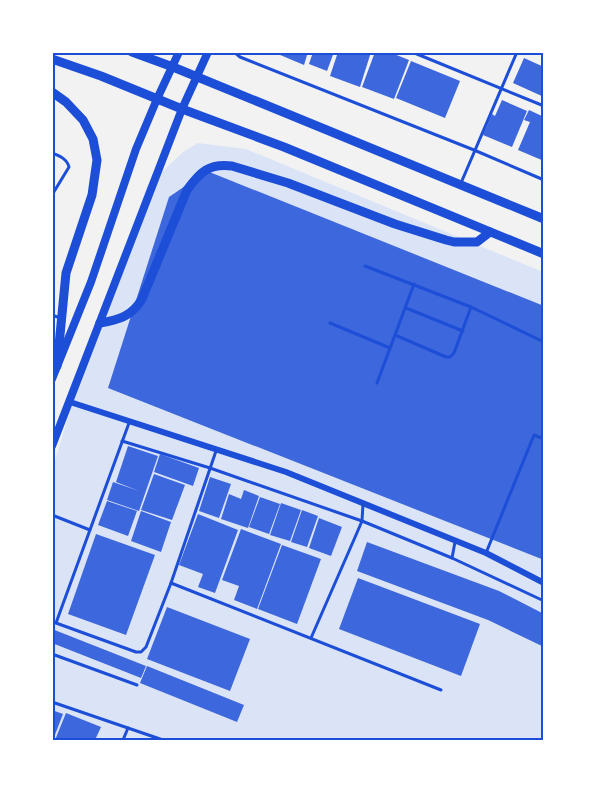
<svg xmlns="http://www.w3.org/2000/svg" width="596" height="793" font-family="Inter,sans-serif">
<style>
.green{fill:#dbe4f7}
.building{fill:#3d67dc}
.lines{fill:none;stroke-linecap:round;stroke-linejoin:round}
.service{stroke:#1d4ed8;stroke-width:3}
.minor{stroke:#1d4ed8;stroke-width:6}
.secondary{stroke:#1d4ed8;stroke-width:8}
.primary{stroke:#1d4ed8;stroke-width:9}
.neatline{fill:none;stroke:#1d4ed8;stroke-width:2}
</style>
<rect width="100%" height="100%" fill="#f2f2f2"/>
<path class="green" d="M 198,143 L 246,149 L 543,272 L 543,740 L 53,740 L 52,471 L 72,403 L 147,186 L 183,152 Z"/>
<g class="building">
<path d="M 273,52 L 308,52 L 304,65 Z"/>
<path d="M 313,52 L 334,52 L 327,71 L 309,64 Z"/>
<path d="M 338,52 L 371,52 L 360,87 L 330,76 Z"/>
<path d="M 375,52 L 389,52 L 409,60 L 394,99 L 362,87 Z"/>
<path d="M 524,58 L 544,67 L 544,97 L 513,83 Z"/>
<path d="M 411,61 L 460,81 L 445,118 L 396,98 Z"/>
<path d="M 502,100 L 527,111 L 512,147 L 483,135 L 492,114 L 495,116 Z"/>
<path d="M 529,110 L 544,117 L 544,161 L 518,150 L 530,122 L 524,120 Z"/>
<path d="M 207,171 L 544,306 L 544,560 L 108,388 L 169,197 Z"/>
<path d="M 128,446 L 158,456 L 139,511 L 107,500 L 113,482 L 139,491 L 116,482 Z"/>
<path d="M 160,454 L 199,468 L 193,486 L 154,472 Z"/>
<path d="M 154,474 L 185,485 L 172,520 L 141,510 Z"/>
<path d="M 210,477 L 231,484 L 219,518 L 199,511 Z"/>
<path d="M 244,490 L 259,496 L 248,528 L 221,519 L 229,494 L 241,499 Z"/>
<path d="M 260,497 L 280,504 L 269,534 L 249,527 Z"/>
<path d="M 107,501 L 137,511 L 128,536 L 98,525 Z"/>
<path d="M 281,503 L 301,510 L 290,541 L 270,535 Z"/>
<path d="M 302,510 L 318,516 L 307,547 L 291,542 Z"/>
<path d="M 141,511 L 171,522 L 161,552 L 131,541 Z"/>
<path d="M 198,514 L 238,530 L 215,593 L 198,587 L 203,574 L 179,565 Z"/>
<path d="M 319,518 L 342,527 L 331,556 L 309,548 Z"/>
<path d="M 241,529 L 281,544 L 257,609 L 234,600 L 239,586 L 222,580 Z"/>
<path d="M 96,534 L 155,555 L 126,635 L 68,614 Z"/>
<path d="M 367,542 L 499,591 L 544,614 L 544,647 L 488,620 L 357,571 Z"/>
<path d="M 282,545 L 321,559 L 297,624 L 258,609 Z"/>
<path d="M 358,578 L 480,624 L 461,676 L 339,629 Z"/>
<path d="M 167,607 L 250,639 L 230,691 L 147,659 Z"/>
<path d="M 52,629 L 146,666 L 141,678 L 52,643 Z"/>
<path d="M 147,666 L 244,705 L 237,722 L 140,683 Z"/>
<path d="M 52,710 L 63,714 L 53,740 L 52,740 Z"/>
<path d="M 66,713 L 101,727 L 95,740 L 55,740 Z"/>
</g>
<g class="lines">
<g class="service">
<path d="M 234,52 L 240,57 L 474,150 L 544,180"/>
<path d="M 412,52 L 544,106"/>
<path d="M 52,153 C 60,156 67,159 69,167 L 52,195"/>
<path d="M 461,183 L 517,52"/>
<path d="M 365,266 L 471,307 L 544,342"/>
<path d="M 414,284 L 395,335 L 446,357 L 450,357 L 454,353 L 471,307"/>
<path d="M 406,308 L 463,331"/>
<path d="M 52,315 L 60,318"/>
<path d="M 330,323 L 390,348"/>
<path d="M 377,383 L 395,335"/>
<path d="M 129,423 L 56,623 L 136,652 L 141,652 L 146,647 L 171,583 L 216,451"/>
<path d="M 122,441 L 210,468 L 362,521 L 452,558 L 544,601"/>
<path d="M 52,515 L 90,530"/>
<path d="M 486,553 L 534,435 L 544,439"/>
<path d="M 452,558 L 455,542"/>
<path d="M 171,583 L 441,690"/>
<path d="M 311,638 L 356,535 L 362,521 L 363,504"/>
<path d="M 52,654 L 137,685"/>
<path d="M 52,702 L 163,740"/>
<path d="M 123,740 L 128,728"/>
</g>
<path class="minor" d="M 70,402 L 286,472 L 486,553 L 544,583"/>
<g class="secondary">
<path d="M 52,379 L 91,282 L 136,149 L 157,99 L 179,52"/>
<path d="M 52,446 L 182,109 L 208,52"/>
</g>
<g class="primary">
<path d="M 132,52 L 173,67 L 544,219"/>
<path d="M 52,59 L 101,76 L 182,109 L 284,147 L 544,254"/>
<path d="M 52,92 L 66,102 L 83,120 L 93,139 L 97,160 L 92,195 L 66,273 L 57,366"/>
<path d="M 100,323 C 119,320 132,316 142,299 L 187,190 C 200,172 209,163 232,166 L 288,183 L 395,224 L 446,240 L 454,242 L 477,242 L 490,232"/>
</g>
</g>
<rect width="596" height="793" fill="none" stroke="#ffffff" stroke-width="108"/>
<rect x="54" y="54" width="488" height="685" class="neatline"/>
</svg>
